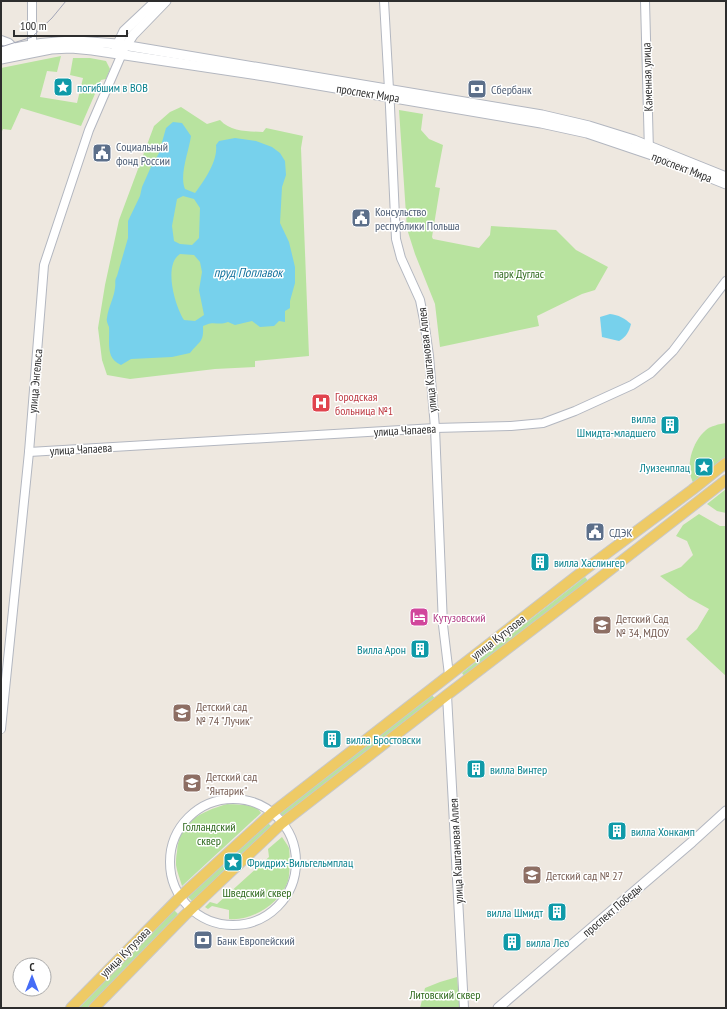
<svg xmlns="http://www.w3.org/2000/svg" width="727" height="1009" font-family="'PT Sans Narrow',sans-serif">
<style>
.green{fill:#b8e39f}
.water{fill:#77d1ec;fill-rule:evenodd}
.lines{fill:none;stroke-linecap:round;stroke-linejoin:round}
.tertiary-casing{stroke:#b3b7c0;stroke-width:10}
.secondary-casing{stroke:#b3b7c0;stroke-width:11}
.primary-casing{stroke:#c8c8c8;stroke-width:12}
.tertiary{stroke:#fff;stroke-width:8}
.secondary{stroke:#fff;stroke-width:9}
.primary{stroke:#eeca65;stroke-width:10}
.tram{stroke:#a3a6b7;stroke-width:1}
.labels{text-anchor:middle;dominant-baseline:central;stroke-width:3;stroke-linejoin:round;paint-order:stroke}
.street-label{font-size:12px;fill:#2d2d2d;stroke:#fff}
.culture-label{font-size:12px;fill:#0d838f;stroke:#fff;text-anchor:start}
.service-label{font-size:12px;fill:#4e5e75;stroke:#fff;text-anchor:start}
.park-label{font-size:12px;fill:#2f6a1d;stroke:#fff}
.health-label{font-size:12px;fill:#be3a42;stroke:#fff;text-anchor:start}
.hotel-label{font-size:12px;fill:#b23c85;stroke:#fff;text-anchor:start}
.education-label{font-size:12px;fill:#785e54;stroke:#fff;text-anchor:start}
.water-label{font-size:13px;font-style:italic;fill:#11719d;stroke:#fff}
</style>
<rect width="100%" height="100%" fill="#eee8e0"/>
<g class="green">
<path d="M 61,56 L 57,72 L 47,71 L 40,97 L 77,103 L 83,78 L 70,75 L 73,58 L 90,58 L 106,61 L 110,69 L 106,79 L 101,80 L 81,126 L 21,108 L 11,130 L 3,129 L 1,133 L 1,68 Z"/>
<path d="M 181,107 L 207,124 L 220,120 C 231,132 247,131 263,132 L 266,128 L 303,136 L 301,148 L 309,356 L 255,361 L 255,367 L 215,369 L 130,379 L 107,375 L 102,360 L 98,328 L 105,285 L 119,220 L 154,126 L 170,112 Z"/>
<path d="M 399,110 L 423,114 L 421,130 L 429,139 L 443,145 L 435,187 L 440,188 L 432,237 L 433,239 L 479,248 L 490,235 L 491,226 L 556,230 L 576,250 L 608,267 L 595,290 L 582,294 L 537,316 L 539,326 L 440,347 L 435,304 L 415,254 L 407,229 Z"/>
<path d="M 726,423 L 726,458 L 694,484 C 684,468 692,442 706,430 C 711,426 719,424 726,423 Z"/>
<path d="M 726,489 L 726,513 L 717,511 L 707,504 Z"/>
<path d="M 699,514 L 720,526 L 726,526 L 726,676 L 686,639 L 697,629 L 709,609 L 689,598 L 660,576 L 681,567 L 693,555 L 687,541 L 676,536 L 683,525 Z"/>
<path d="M 585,577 L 589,582 L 465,677 L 462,673 Z"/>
<path d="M 432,695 L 436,700 L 283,818 L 280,812 Z"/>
<path d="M 227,804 C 236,805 256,803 261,813 L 182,886 C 180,879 177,872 176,865 C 176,861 176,856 177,852 C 179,822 200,812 227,804 Z"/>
<path d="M 268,823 L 273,828 L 192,901 L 187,896 Z"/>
<path d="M 282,837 C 284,840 287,844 289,848 C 290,852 290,876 288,881 C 281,903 251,922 229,919 L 229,910 L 212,906 L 208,909 L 205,907 L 210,902 L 217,904 L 269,857 L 268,849 Z"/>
<path d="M 174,910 L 179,915 L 88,1008 L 79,1008 Z"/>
<path d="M 457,977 L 460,1008 L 420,1008 L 425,988 L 440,982 Z"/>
</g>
<g class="water">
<path d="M 173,122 L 182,123 L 191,136 C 189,151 179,175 185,189 L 195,193 C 204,181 218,161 216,145 L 219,141 L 235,138 L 256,141 L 272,147 L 280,153 L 285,161 L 286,175 L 282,187 L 280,223 L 289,242 L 295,267 L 295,283 L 290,301 L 290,308 L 285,311 L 285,322 L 279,321 L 274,326 L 260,327 L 252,321 L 235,325 L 228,322 C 217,326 215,320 203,326 C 204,343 199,341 190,353 L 172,357 L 131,359 L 121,365 C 105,358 110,342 109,327 C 108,324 106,321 107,318 C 108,308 114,298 115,288 C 116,283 114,281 117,276 L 128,238 L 128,221 L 140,196 L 142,187 L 150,169 L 159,153 L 166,128 ZM 183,196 L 194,199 L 200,208 L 199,238 L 192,245 L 180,244 L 174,241 L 172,226 L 177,199 ZM 180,254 L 194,255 L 200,262 L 202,272 L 199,290 L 204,315 L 195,321 L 184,320 C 175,306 163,265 180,254 Z"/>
<path d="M 610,314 C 619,315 624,318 631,324 C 629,332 626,337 619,341 L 602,337 L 600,317 Z"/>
</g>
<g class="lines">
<g class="tertiary-casing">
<g id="tertiary">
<path d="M 32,1 L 32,50"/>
<path d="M 384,1 L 390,107 L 396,239 L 401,258 L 420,300 L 424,320 L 429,356 L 435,428 L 443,625 L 449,675"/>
<path d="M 645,1 L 649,152"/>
<path d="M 1,40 L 9,43 L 14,48"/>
<path d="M 29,452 L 435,428 L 511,426 L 543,423 L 575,411 L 632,385 L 651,373 L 673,351 L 726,281"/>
<path d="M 447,695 L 464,1008"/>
<path d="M 1,729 L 29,452 L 44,265 L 89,130 L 124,49"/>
<circle cx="233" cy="862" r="63"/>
</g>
</g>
<g class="secondary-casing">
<g id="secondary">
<path d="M 126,46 L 133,35 L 166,1"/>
<path d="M 116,48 L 124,31 L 156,1"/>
<path d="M 1,51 C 26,45 52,41 77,41 C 91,42 104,43 117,44 L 542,115 L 589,126 L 634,140 L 726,177"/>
<path d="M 1,59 L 51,49 L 71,48 L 92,50 L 271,77 L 541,123 L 587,133 L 661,158"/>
<path d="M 696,172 L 726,184"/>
<path d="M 498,1008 L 692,842 L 726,811"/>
</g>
</g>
<g class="primary-casing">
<g id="primary">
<path d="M 71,1008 L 181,896 L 272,813 L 583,571 L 692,490 L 726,463"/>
<path d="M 94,1008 L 185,915 L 281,824 L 447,695 L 601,577 L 726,480"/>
</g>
</g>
<use href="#tertiary" class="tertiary"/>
<use href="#secondary" class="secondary"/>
<use href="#primary" class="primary"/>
<path class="tram" d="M 1,47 L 32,37 L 52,18 L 66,1"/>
</g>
<defs>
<g id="sight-square" transform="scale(1)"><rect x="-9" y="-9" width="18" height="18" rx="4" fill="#0f9aa8" stroke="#fff"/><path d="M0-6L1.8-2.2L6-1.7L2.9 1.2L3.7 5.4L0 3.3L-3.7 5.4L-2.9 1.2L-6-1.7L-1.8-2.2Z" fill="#fff"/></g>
<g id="bank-square" transform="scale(1)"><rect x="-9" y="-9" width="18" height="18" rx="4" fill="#5c6f8a" stroke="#fff"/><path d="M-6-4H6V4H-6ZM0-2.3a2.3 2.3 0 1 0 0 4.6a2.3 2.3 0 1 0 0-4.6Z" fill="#fff"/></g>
<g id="civic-square" transform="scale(1)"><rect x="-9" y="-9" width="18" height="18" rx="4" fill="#5c6f8a" stroke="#fff"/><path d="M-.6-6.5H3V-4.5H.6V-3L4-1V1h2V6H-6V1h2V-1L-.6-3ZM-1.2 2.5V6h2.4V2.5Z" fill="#fff"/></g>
<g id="hospital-square" transform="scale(1)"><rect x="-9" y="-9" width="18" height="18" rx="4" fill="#e0444e" stroke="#fff"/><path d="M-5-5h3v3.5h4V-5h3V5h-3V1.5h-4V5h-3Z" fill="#fff"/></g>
<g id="building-square" transform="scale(1)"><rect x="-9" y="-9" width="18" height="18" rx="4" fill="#0f9aa8" stroke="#fff"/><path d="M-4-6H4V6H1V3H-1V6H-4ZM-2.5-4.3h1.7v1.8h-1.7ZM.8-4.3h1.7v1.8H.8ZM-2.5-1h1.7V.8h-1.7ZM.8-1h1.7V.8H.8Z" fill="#fff"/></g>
<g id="hotel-square" transform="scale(1)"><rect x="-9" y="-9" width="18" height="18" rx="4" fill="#d1479c" stroke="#fff"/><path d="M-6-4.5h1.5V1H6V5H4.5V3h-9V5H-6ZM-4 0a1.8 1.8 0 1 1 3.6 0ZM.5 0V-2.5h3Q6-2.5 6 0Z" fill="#fff"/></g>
<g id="school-square" transform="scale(1)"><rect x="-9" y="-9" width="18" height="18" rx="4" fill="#8d6e63" stroke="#fff"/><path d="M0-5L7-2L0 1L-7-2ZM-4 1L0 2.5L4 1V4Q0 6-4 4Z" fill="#fff"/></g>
</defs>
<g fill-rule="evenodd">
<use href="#sight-square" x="63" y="87"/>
<use href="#bank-square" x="477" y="89"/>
<use href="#civic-square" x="102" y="153"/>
<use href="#civic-square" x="361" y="218"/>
<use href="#hospital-square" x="321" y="403"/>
<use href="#building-square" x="670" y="425"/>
<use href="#sight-square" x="704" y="467"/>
<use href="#civic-square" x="595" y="532"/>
<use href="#building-square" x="540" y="562"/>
<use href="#hotel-square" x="419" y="617"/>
<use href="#school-square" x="602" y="625"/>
<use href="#building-square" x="420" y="649"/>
<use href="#school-square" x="182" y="713"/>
<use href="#building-square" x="332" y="739"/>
<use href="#building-square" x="476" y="769"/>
<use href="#school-square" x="192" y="783"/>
<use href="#building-square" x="617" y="831"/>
<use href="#sight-square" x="233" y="862"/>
<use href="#school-square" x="532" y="875"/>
<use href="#building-square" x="557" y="912"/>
<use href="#bank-square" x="203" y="940"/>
<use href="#building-square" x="512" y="942"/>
</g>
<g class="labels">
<g class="street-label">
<text transform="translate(647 77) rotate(-92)">Каменная улица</text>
<text transform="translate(368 93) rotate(9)">проспект Мира</text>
<text transform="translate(682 167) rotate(21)">проспект Мира</text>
<text transform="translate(427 360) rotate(-96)">улица Каштановая Аллея</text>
<text transform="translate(35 381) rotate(-85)">улица Энгельса</text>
<text transform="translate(405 430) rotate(-3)">улица Чапаева</text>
<text transform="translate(81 449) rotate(-3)">улица Чапаева</text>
<text transform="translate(498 637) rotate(-38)">улица Кутузова</text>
<text transform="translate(456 851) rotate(-93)">улица Каштановая Аллея</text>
<text transform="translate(612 910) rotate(-41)">проспект Победы</text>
<text transform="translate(125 952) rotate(-45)">улица Кутузова</text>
</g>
<g class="culture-label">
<text x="77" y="87">погибшим в ВОВ</text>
<text x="656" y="418" text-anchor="end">вилла<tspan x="656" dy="14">Шмидта-младшего</tspan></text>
<text x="690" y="467" text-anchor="end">Луизенплац</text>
<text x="554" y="562">вилла Хаслингер</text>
<text x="406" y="649" text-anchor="end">Вилла Арон</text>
<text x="346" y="739">вилла Бростовски</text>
<text x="490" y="769">вилла Винтер</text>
<text x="631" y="831">вилла Хонкамп</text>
<text x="247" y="862">Фридрих-Вильгельмплац</text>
<text x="543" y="912" text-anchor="end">вилла Шмидт</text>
<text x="526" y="942">вилла Лео</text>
</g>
<g class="service-label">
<text x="491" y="89">Сбербанк</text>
<text x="116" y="146">Социальный<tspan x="116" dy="14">фонд России</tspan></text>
<text x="375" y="211">Консульство<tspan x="375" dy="14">республики Польша</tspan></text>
<text x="609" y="532">СДЭК</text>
<text x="217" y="940">Банк Европейский</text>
</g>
<g class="park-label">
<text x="519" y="273">парк Дуглас</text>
<text x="209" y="826">Голландский<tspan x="209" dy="14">сквер</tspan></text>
<text x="257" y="892">Шведский сквер</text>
<text x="445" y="994">Литовский сквер</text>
</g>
<g class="health-label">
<text x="335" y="396">Городская<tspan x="335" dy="14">больница №1</tspan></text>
</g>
<g class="hotel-label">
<text x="433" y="617">Кутузовский</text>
</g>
<g class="education-label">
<text x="616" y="618">Детский Сад<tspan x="616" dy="14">№ 34, МДОУ</tspan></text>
<text x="196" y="706">Детский сад<tspan x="196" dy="14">№ 74 "Лучик"</tspan></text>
<text x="206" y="776">Детский сад<tspan x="206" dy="14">"Янтарик"</tspan></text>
<text x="546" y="875">Детский сад № 27</text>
</g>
<g class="water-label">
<text x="248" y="272">пруд Поплавок</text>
</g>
</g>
<rect width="727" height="1009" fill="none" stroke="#2d2d2d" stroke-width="4"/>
<g transform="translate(32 977)"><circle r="19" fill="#ffffff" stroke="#ababab"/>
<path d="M0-3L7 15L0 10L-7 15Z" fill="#456cf6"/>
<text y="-6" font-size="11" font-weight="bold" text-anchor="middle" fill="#2d2d2d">С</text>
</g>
<path d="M14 30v6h113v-6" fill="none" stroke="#2d2d2d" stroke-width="2"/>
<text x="20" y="30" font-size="12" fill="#2d2d2d" stroke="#ffffff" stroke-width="3" paint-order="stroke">100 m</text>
</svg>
